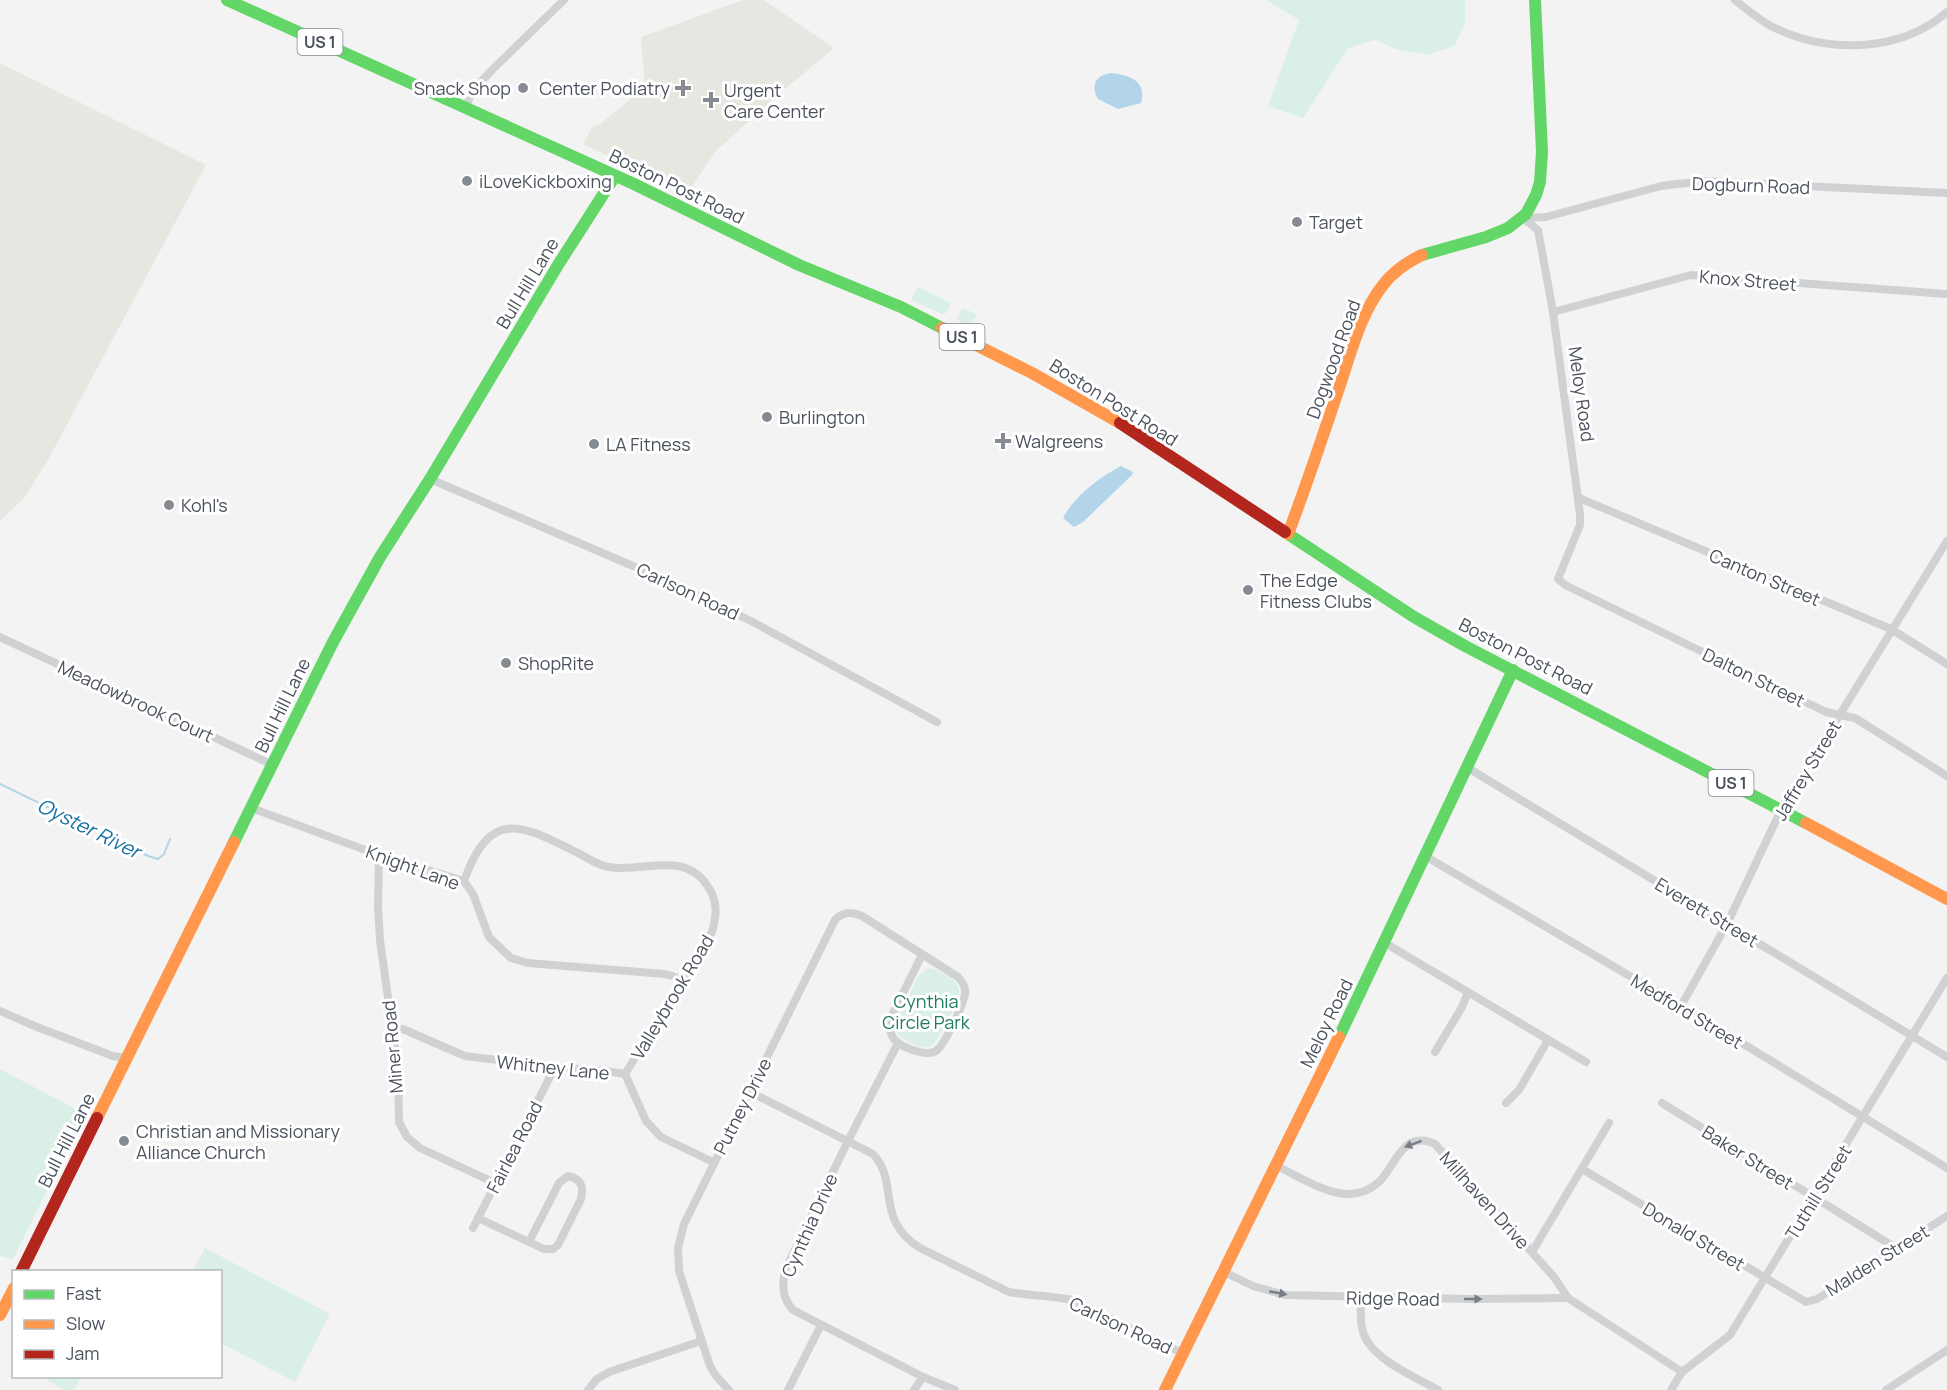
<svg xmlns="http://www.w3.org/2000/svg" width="1947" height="1390" font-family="Manrope,sans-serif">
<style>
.commercial{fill:#e7e6e1}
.green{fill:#daf0e6}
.water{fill:#b2d5ea}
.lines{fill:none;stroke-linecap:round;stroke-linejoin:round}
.stream{stroke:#b2d5ea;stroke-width:2}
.street{stroke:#cfd1d3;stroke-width:8}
.fast{stroke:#63d668;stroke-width:12}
.slow{stroke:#ff974d;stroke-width:12}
.jam{stroke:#b3261e;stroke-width:12}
.oneway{fill:#797e87}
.poi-dot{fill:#868a92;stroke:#fff;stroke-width:2}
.labels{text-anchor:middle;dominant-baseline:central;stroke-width:6;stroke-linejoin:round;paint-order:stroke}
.shield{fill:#fff;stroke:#81868e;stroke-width:1.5}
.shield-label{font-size:16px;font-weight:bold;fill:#4b525e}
.poi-label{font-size:18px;fill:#4b525e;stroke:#fff;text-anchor:start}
.street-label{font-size:18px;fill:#4b525e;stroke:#fff}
.park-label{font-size:18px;fill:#1f7c5d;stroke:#fff}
.water-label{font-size:20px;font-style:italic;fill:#1870a4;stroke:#fff}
</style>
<rect width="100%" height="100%" fill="#f3f3f3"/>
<g class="commercial">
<path d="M 743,0 L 764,0 L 834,48 L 774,98 L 716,151 L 687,194 L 583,144 L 593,126 L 599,125 L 645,87 L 641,37 Z"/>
<path d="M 0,63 L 206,165 L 48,460 L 24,498 L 0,521 Z"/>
</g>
<g class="green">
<path d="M 1267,0 L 1465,0 L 1465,24 L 1454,46 L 1427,55 L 1396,49 L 1375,40 L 1348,48 L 1303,118 L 1268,106 L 1299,20 Z"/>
<path d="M 918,287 L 951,303 L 946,313 L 942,314 L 913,301 L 912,297 Z"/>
<path d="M 962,308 L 977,314 L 969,327 L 957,320 Z"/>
<path d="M 930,968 C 939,970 958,980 959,990 C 960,1000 937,1045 929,1047 C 919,1049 906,1041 899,1036 L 895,1024 L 919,975 L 925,970 Z"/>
<path d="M 0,1069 L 85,1114 L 13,1259 L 0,1256 Z"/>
<path d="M 205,1248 L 330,1314 L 295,1382 L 221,1343 L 220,1272 L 193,1271 Z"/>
<path d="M 41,1376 L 80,1376 L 81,1377 L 74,1390 L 64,1390 Z"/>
</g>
<g class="water">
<path d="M 1111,73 C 1130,75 1147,81 1141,103 L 1118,109 L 1098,99 C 1090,85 1096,75 1111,73 Z"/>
<path d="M 1121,466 L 1133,472 L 1132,475 L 1083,522 L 1074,527 L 1063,518 C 1074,496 1100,477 1121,466 Z"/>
</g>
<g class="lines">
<path class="stream" d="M 0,784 L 148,856 L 158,859 L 164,854 L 170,839"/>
<g class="street">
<path d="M 1735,0 C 1746,9 1757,18 1769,25 C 1824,54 1898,54 1947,12"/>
<path d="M 466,107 L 472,91 L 493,69 L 564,0"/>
<path d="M 1523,218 L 1538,230 L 1553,312 L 1580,514 L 1580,525 L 1558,579 L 1565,585 L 1826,712 L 1855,718 L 1947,776"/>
<path d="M 1523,218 L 1546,217 L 1661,186 L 1703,181 L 1947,193"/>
<path d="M 1553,312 L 1691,275 L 1947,294"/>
<path d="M 430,479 L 654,575 L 751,621 L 937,722"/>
<path d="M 1579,498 L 1891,629 L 1947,664"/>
<path d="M 0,637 L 273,765"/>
<path d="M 1468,768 L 1947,1057"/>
<path d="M 251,808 L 379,855 L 464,881 L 473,894 L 489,937 L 511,958 L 528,963 L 665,974 L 682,979"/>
<path d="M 379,855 L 378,907 L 380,940 L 398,1070 L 399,1122 L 407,1137 L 420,1148 L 495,1183"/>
<path d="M 1425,856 L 1681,1006 L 1947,1168"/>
<path d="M 464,881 C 491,805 523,826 580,854 C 589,859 599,866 609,867 C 643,873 683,850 707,885 C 718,900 717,915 712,932 L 625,1074"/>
<path d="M 1385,943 L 1586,1062"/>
<path d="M 1681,1006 L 1727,924 L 1781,810 L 1947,541"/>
<path d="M 0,1011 L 37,1027 L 113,1056 L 126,1058"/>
<path d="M 393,1027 L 405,1030 L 465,1056 L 555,1067 L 606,1071 L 625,1074 L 646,1121 L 661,1137 L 713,1162"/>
<path d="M 898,1043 L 848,1141 L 785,1270 C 782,1285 782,1298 793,1310 L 923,1377 L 955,1390"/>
<path d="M 1435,1052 L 1462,1007 L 1468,992"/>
<path d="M 750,1092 L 873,1154 C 900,1183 874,1219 920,1248 L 1009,1292 C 1030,1296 1051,1295 1072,1300 L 1182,1353"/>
<path d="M 1506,1103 L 1519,1090 L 1548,1040"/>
<path d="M 1662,1103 L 1896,1248"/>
<path d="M 1275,1165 C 1296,1175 1327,1195 1349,1194 C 1360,1194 1371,1189 1379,1182 C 1396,1165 1403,1129 1435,1144 L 1554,1277 L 1568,1298 L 1682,1372"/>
<path d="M 1582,1169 L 1806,1302 L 1817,1299 L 1947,1216"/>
<path d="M 568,1176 C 581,1179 584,1186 581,1199 L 558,1245 L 553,1249 L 544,1249 L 529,1242 L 559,1183 Z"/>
<path d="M 478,1218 L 529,1242"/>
<path d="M 473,1228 L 555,1067"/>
<path d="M 1532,1252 L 1609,1123"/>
<path d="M 1224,1272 L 1253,1286 L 1285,1295 L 1470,1299 L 1568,1298"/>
<path d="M 1361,1297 C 1361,1311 1359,1326 1366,1339 C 1377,1361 1417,1378 1438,1390"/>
<path d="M 588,1390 L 597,1379 L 609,1372 L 701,1341"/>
<path d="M 729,1390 L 716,1376 L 710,1366 L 679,1271 L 678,1248 L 684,1224 L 835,920 C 843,912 851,911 862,916 L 958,977 C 963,982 966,987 965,994 C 964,1003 944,1046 936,1051 C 926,1057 900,1047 894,1039 C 889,1032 889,1024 891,1017 L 922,955"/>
<path d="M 788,1390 L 821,1325"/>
<path d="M 914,1390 L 923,1377"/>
<path d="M 1671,1390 L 1682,1372 L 1730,1335 L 1947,978"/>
<path d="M 1886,1390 L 1947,1350"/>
</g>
<g class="fast">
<path d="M 227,0 L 634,184 L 799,265 L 901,307 L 942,328"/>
<path d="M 1422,255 L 1486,237 L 1508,228 L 1526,214 L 1536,195 L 1540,182 L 1542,152 L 1535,0"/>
<path d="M 1285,532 L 1414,617 L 1465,646 L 1806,823"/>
<path d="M 234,842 L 333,642 L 380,557 L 430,479 L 558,265 L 615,176"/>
<path d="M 1339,1037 L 1513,670"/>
</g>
<g class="slow">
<path d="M 942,328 L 1032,373 L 1120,423"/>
<path d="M 1288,534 C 1307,484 1324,433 1341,382 C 1352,349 1361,313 1383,285 C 1393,272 1407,262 1422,255"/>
<path d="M 1806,823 L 1947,899"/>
<path d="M 97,1118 L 234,842"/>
<path d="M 0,1315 L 14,1288"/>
<path d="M 1165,1390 L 1339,1037"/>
</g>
<g class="jam">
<path d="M 1120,423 L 1285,532"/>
<path d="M 21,1272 L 97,1118"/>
</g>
</g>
<defs><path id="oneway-solid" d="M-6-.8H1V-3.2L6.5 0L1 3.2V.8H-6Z" transform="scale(1.5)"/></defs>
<g class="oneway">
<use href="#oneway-solid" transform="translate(1413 1144) rotate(160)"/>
<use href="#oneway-solid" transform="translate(1278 1293) rotate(11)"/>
<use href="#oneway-solid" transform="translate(1473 1299)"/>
</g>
<g class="poi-dot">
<circle cx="523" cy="88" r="6"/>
<path d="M680 79h6v6h6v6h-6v6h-6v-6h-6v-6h6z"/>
<path d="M708 91h6v6h6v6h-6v6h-6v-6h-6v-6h6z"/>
<circle cx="467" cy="181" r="6"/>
<circle cx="1297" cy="222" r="6"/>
<circle cx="767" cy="417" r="6"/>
<path d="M1000 432h6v6h6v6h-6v6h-6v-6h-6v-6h6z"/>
<circle cx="594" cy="444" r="6"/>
<circle cx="169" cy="505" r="6"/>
<circle cx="1248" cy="590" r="6"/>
<circle cx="506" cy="663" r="6"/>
<circle cx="124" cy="1141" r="6"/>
</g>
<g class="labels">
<g class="shield">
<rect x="297.5" y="29" width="45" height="26" rx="4.5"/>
<rect x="939.5" y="324" width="45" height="26" rx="4.5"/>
<rect x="1708.5" y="770" width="45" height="26" rx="4.5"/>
</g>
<g class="shield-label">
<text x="320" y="42">US 1</text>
<text x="962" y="337">US 1</text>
<text x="1731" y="783">US 1</text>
</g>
<g class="poi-label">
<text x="511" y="88" text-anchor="end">Snack Shop</text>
<text x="670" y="88" text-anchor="end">Center Podiatry</text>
<text x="724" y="90">Urgent<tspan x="724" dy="21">Care Center</tspan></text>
<text x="479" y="181">iLoveKickboxing</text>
<text x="1309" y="222">Target</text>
<text x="779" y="417">Burlington</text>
<text x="1015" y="441">Walgreens</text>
<text x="606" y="444">LA Fitness</text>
<text x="181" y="505">Kohl's</text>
<text x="1260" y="580">The Edge<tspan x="1260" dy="21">Fitness Clubs</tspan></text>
<text x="518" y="663">ShopRite</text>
<text x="136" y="1131">Christian and Missionary<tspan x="136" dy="21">Alliance Church</tspan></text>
</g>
<g class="street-label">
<text transform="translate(1751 185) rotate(2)">Dogburn Road</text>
<text transform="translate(677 186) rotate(26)">Boston Post Road</text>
<text transform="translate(1748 280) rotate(5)">Knox Street</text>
<text transform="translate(527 283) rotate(-59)">Bull Hill Lane</text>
<text transform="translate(1333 359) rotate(-70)">Dogwood Road</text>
<text transform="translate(1582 394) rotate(82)">Meloy Road</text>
<text transform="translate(1114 402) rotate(32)">Boston Post Road</text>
<text transform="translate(1765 577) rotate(23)">Canton Street</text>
<text transform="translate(688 591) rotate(25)">Carlson Road</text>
<text transform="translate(1526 656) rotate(27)">Boston Post Road</text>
<text transform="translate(1754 677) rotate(26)">Dalton Street</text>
<text transform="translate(136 701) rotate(25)">Meadowbrook Court</text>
<text transform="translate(282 705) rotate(-64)">Bull Hill Lane</text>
<text transform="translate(1807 770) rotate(-59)">Jaffrey Street</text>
<text transform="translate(413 867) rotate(20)">Knight Lane</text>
<text transform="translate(1707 912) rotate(31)">Everett Street</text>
<text transform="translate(672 997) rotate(-59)">Valleybrook Road</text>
<text transform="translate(1687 1011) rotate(31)">Medford Street</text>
<text transform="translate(1326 1023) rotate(-64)">Meloy Road</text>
<text transform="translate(392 1047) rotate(-95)">Miner Road</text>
<text transform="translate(553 1067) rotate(6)">Whitney Lane</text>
<text transform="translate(742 1106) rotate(-63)">Putney Drive</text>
<text transform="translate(66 1140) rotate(-63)">Bull Hill Lane</text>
<text transform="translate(514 1147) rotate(-63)">Fairlea Road</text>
<text transform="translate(1748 1157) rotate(32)">Baker Street</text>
<text transform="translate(1818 1192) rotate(-58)">Tuthill Street</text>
<text transform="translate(1485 1200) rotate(48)">Millhaven Drive</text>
<text transform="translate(809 1225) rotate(-66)">Cynthia Drive</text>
<text transform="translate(1694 1236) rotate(31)">Donald Street</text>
<text transform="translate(1877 1260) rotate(-32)">Malden Street</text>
<text transform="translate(1393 1298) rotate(1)">Ridge Road</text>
<text transform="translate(1121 1325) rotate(25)">Carlson Road</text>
</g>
<g class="park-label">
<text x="926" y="1001">Cynthia<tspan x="926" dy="21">Circle Park</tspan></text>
</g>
<g class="water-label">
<text transform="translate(89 828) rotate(26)">Oyster River</text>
</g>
</g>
<rect x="12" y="1270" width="210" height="108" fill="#ffffff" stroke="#b7babf" stroke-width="1.5"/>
<rect x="24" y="1290" width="30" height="9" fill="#63d668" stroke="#b7babf" stroke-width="1.5"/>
<text x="66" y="1300" font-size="18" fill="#4b525e">Fast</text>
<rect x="24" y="1320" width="30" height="9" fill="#ff974d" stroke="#b7babf" stroke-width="1.5"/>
<text x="66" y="1330" font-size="18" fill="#4b525e">Slow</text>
<rect x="24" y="1350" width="30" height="9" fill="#b3261e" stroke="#b7babf" stroke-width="1.5"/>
<text x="66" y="1360" font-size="18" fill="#4b525e">Jam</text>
</svg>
